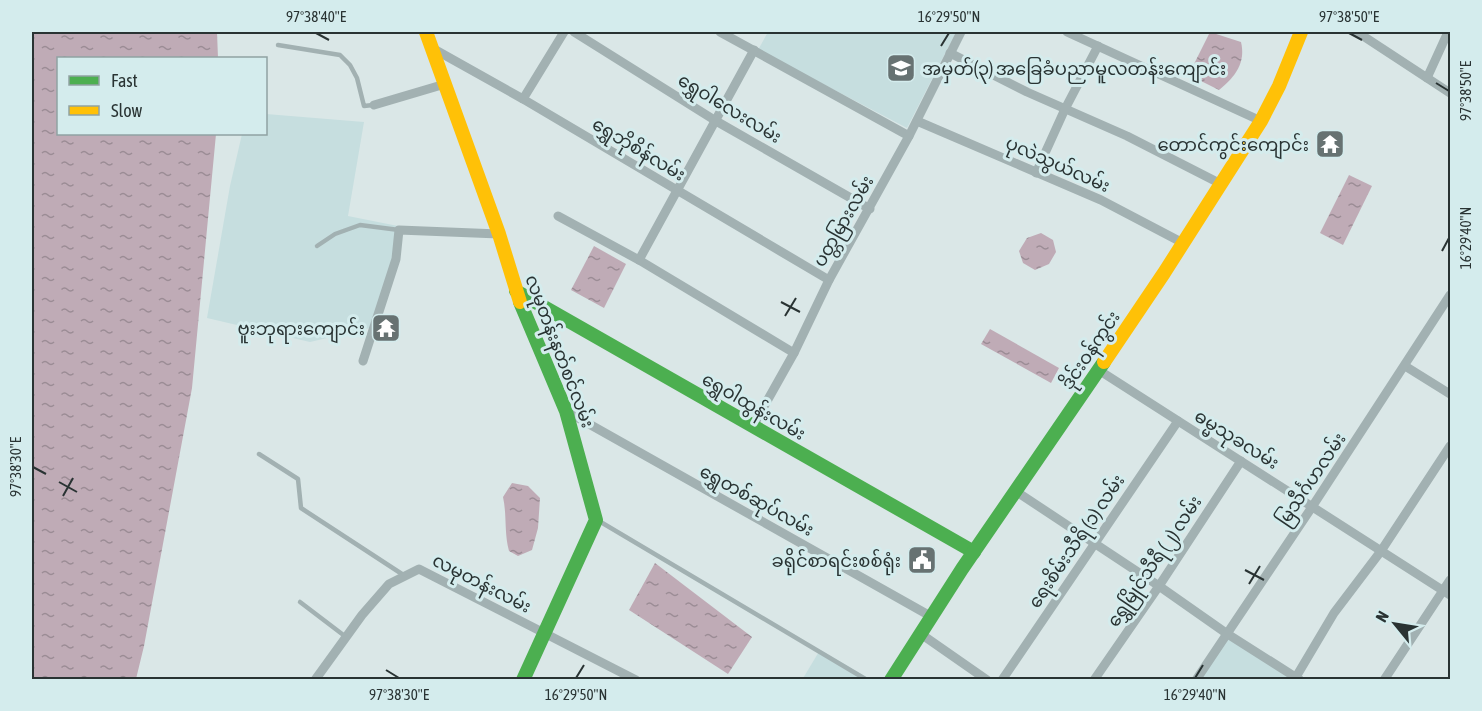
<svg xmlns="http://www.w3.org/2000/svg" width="1482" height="711" font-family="'Asap Condensed','Noto Sans Myanmar',sans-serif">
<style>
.built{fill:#c6dedf}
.water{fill:url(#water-ripples)}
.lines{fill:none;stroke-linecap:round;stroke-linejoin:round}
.lane{stroke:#a2b1b2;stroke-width:4.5}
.street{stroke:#a2b1b2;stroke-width:9}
.fast{stroke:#4caf50;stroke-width:14}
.slow{stroke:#ffc107;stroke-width:14}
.ticks{fill:none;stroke:#293333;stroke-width:2}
.labels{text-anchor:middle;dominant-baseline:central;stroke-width:6;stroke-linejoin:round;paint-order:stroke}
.poi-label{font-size:18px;fill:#293333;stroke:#d4eced;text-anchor:end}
.street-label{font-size:18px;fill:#293333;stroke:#d4eced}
.neatline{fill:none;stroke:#293333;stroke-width:2}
.ticks-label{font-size:15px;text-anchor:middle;fill:#293333}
</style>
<defs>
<pattern id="water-ripples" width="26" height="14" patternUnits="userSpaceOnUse" patternTransform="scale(1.5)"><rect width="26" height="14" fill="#bfabb6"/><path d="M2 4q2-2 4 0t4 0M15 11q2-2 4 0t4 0" fill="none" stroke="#9b8c95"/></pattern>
</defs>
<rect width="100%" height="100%" fill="#dae7e7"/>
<g class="built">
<path d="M 768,32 L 956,32 L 907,128 L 758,50 Z"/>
<path d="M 266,114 L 364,122 L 348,216 L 398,226 L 390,286 L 370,328 L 310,342 L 207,318 L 230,186 L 242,134 L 266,134 Z"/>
<path d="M 1227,635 L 1293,680 L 1197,680 Z"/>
<path d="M 820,650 L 870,679 L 802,680 Z"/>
</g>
<g class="water">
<path d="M 32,32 L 217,32 L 218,58 L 58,58 L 58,134 L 216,134 L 192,388 L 144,646 L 136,679 L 32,679 Z"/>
<path d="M 1210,32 L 1241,42 C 1246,63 1235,77 1219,90 L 1191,76 L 1190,72 Z"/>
<path d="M 1349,175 L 1372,186 L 1343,245 L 1320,233 Z"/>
<path d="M 1041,233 L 1053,240 L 1056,252 L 1049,264 L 1035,270 L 1023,263 L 1019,251 L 1027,238 Z"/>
<path d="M 594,246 L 626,264 L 604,308 L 571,290 Z"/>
<path d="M 990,329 L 1059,368 L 1051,383 L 981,344 Z"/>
<path d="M 512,483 L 528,486 L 540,498 L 538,528 L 532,550 L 518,556 L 509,551 C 504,533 507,515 503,497 Z"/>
<path d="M 655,563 L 752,637 L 728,674 L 629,610 Z"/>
</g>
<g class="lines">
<g class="lane">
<path d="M 278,45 L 340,55 L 350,65 L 357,78 L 364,106 L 373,105"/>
<path d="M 317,246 L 335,234 L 360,225 L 399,230"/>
<path d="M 259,454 L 298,479 L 301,508 L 405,576"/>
<path d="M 599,521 L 867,680"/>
<path d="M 300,602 L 346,637"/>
</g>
<g class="street">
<path d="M 574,32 L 716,121 L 870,209"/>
<path d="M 720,32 L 909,136"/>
<path d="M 1067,32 L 1261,121"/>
<path d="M 1357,32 L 1450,93"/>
<path d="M 432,48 L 523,99 L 829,280"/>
<path d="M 950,53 L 1027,92 L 1127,136 L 1221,184"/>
<path d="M 1427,78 L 1448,32"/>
<path d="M 523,99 L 564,32"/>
<path d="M 374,105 L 445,84"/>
<path d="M 917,121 L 1101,200 L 1183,243"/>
<path d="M 1036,173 L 1065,109 L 1098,46"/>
<path d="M 558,216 L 639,260 L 794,353"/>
<path d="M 639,260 L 754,50"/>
<path d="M 363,361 L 396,259 L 399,230 L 499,234"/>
<path d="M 1405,366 L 1450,394"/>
<path d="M 1097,369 L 1450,595"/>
<path d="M 566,411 L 932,617"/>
<path d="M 753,426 L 794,353 L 829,280 L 909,136 L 961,32"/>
<path d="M 1017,492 L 1159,586 L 1226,633 L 1300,680"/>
<path d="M 921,634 L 987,680"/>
<path d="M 1296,677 L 1334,613 L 1381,551 L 1450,446"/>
<path d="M 315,680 L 362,615 L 389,584 L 419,569 L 636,680"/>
<path d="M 1002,680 L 1178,421"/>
<path d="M 1094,680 L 1159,586 L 1241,461"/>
<path d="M 1196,680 L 1312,507 L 1450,295"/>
<path d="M 1384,680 L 1450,580"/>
</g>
<g class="fast">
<path d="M 516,291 L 974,552"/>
<path d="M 520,302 L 566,411 L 596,520 L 523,680"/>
<path d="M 891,680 L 962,569 L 1104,362"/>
</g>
<g class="slow">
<path d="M 426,32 L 499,234 L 520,302"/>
<path d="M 1104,362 L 1164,273 L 1261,121 L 1279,86 L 1301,32"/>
</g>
</g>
<path class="ticks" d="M 316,33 L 329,40M 1349,33 L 1362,40M 941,46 L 949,33M 1436,83 L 1449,91M 1442,251 L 1449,238M 781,302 L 800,312M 785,316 L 796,298M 33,467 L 46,474M 59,482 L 77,492M 63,496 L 73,478M 1245,570 L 1264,580M 1249,584 L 1260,566M 386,670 L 399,678M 576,678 L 584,665M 1195,678 L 1203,665"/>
<defs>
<g id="school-square" transform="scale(1.5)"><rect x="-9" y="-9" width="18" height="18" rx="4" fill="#677272" stroke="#d4eced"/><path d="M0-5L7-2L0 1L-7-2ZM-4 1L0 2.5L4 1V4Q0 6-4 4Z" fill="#fff"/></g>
<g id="temple-square" transform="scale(1.5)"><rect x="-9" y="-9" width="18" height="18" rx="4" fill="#677272" stroke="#d4eced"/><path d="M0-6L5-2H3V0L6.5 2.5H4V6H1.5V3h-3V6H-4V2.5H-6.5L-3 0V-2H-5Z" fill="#fff"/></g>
<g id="civic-square" transform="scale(1.5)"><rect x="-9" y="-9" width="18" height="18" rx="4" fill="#677272" stroke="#d4eced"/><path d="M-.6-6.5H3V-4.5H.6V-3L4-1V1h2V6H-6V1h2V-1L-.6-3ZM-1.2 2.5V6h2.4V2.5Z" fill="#fff"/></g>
</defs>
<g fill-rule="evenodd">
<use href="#school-square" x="901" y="68"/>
<use href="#temple-square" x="1330" y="144"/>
<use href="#temple-square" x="386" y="328"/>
<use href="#civic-square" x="922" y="560"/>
</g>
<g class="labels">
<g class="poi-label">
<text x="922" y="68" text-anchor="start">အမှတ်(၃) အခြေခံပညာမူလတန်းကျောင်း</text>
<text x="1309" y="144">တောင်ကွင်းကျောင်း</text>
<text x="365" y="328">ဗူးဘုရားကျောင်း</text>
<text x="901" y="560">ခရိုင်စာရင်းစစ်ရုံး</text>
</g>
<g class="street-label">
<text transform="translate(730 108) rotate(31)">ရွှေဝါလေးလမ်း</text>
<text transform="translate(639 149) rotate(31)">ရွှေဘိုစိန်လမ်း</text>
<text transform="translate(1058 164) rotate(24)">ပုလဲသွယ်လမ်း</text>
<text transform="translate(843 221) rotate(-60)">ပတ္တမြားလမ်း</text>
<text transform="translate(1090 350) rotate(-56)">ဒိုင်းဝန်ကွင်း</text>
<text transform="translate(560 351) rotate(69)">လမုတန်းနတ်စင်လမ်း</text>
<text transform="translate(754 406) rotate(30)">ရွှေဝါထွန်းလမ်း</text>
<text transform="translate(1237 439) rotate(32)">ဓမ္မသုခလမ်း</text>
<text transform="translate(1311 479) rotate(-56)">မြသီင်္ဂဟလမ်း</text>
<text transform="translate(757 500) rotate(29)">ရွှေတစ်ဆုပ်လမ်း</text>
<text transform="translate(1076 541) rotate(-56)">ရေးစိမ်းသီရိ (၁) လမ်း</text>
<text transform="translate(1154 561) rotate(-56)">ရွှေမြိုင်သီရီ (၂) လမ်း</text>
<text transform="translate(482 583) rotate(27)">လမုတန်းလမ်း</text>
</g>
</g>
<rect width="1482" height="711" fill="none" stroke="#d4eced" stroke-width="66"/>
<rect x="57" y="57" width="210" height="78" fill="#d4eced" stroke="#90a2a3" stroke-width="1.5"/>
<rect x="69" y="76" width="30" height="9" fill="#4caf50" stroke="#90a2a3" stroke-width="1.5"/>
<text x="111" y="87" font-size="18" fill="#293333">Fast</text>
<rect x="69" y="106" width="30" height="9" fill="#ffc107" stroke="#90a2a3" stroke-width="1.5"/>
<text x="111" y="117" font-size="18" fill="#293333">Slow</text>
<g transform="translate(1395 624) rotate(300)" stroke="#d4eced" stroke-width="4.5" paint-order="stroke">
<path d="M0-4.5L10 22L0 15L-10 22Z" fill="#293333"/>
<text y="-9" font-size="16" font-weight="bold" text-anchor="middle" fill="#293333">N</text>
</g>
<rect x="33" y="33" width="1416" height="645" class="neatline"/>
<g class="ticks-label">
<text x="316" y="22">97°38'40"E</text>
<text x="949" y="22">16°29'50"N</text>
<text x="1349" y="22">97°38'50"E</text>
<text transform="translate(1466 91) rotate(-90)" y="5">97°38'50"E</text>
<text transform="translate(1466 238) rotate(-90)" y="5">16°29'40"N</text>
<text transform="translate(16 467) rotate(-90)" y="5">97°38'30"E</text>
<text x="399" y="700">97°38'30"E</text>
<text x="576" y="700">16°29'50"N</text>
<text x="1195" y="700">16°29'40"N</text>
</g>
</svg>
